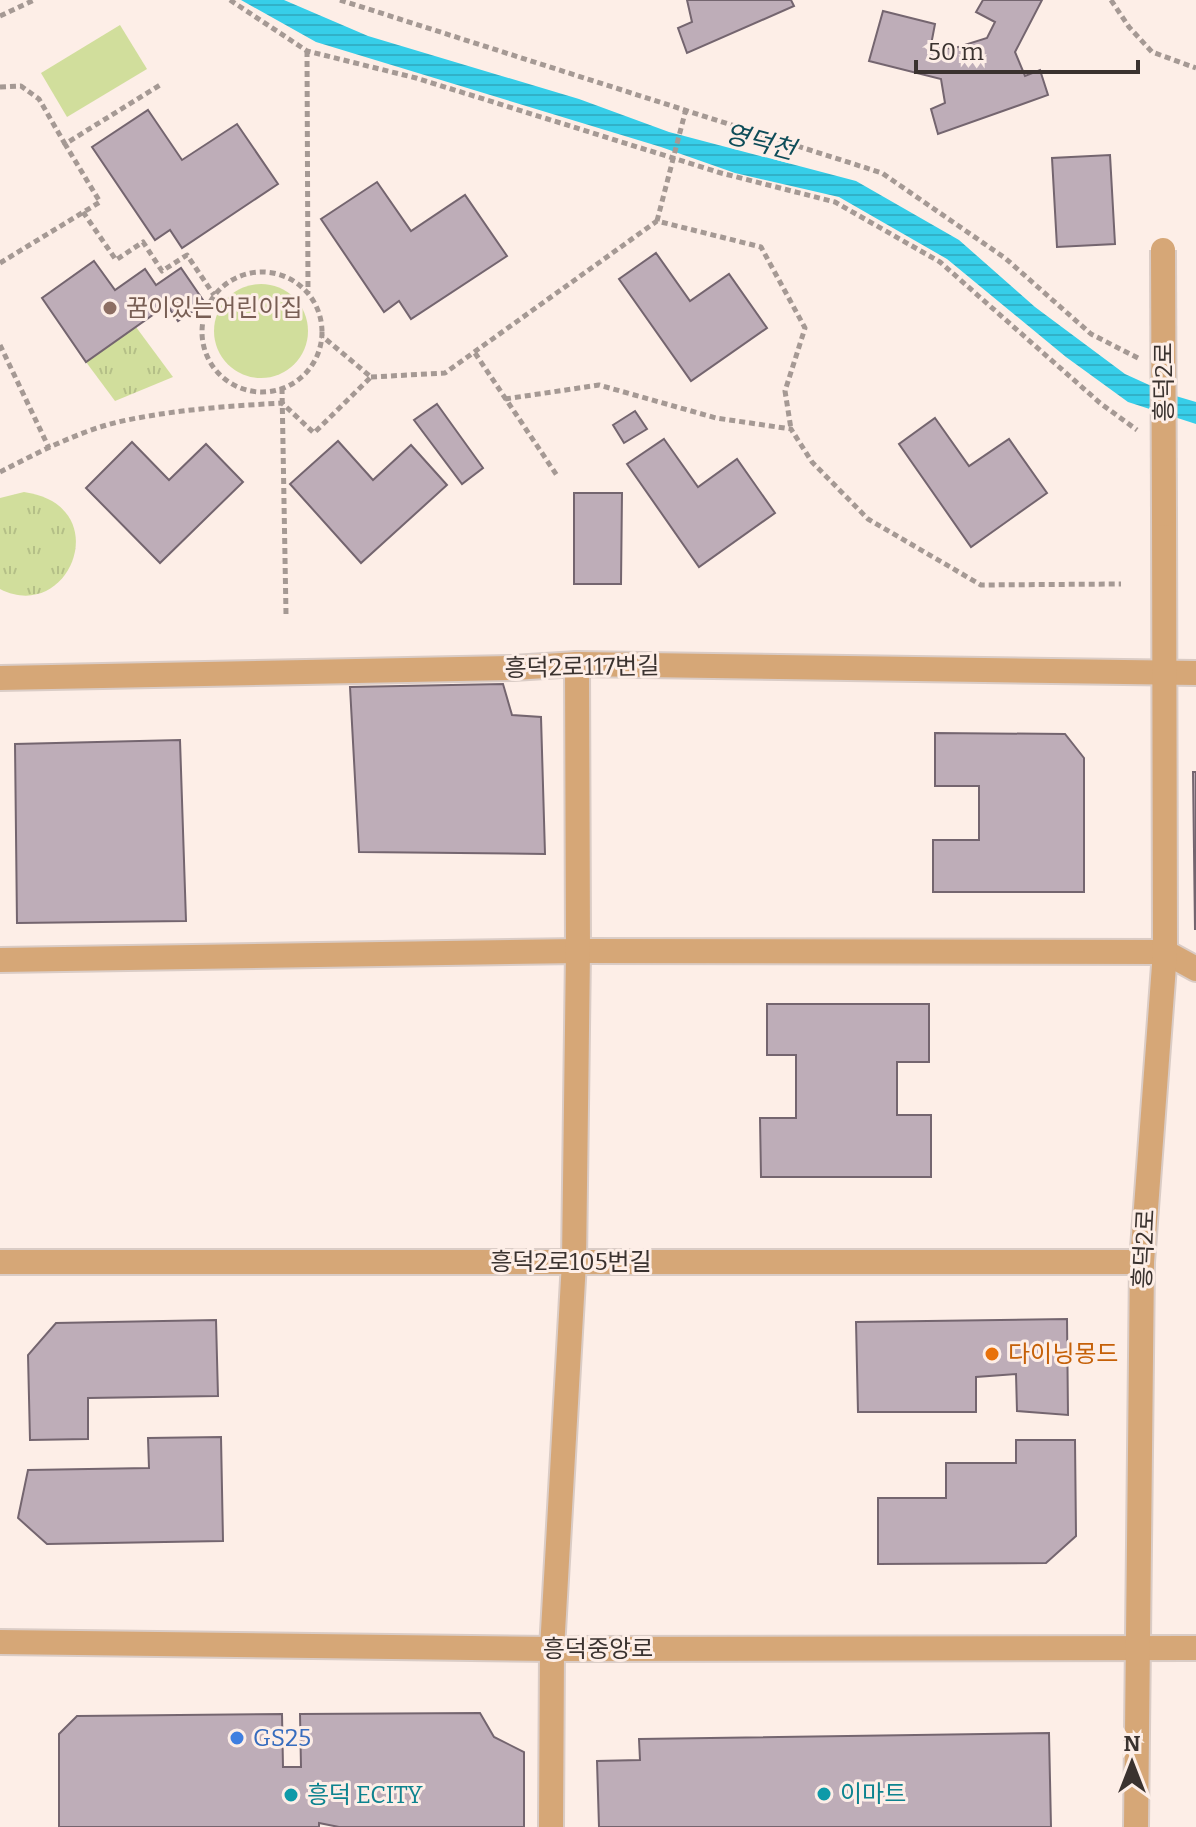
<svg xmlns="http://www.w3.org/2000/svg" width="1196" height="1827" font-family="Bitter,'Noto Sans KR',serif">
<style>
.green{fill:#d1de9c}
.park{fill:url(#park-tufts)}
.water{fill:url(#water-rules)}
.building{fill:#beadb8;stroke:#74656f;stroke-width:2}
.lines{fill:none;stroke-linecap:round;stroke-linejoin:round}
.minor-casing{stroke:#daccc6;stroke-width:28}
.path{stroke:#a59994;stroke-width:5;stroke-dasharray:6 4;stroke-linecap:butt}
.minor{stroke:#d6a777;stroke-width:24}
.minor-bridge-casing{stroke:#daccc6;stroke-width:28;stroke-linecap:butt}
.minor-bridge{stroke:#d6a777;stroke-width:24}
.education-dot{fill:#8d6e63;stroke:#fdeee7;stroke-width:3}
.food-dot{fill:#e8710a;stroke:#fdeee7;stroke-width:3}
.shop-dot{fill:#3f7fe0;stroke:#fdeee7;stroke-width:3}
.culture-dot{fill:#0f9aa8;stroke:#fdeee7;stroke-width:3}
.labels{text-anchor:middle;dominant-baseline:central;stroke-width:6;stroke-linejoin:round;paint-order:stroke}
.education-label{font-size:24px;fill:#785e54;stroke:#fdeee7;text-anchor:start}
.street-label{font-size:24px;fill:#3a322f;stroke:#fdeee7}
.food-label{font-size:24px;fill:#c56008;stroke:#fdeee7;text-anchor:start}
.shop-label{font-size:24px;fill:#366cbe;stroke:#fdeee7;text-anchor:start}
.culture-label{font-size:24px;fill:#0d838f;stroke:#fdeee7;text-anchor:start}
.water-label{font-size:26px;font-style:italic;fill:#0d4c58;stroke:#fdeee7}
</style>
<defs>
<pattern id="park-tufts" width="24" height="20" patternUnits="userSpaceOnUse" patternTransform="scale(2)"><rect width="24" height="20" fill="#d1de9c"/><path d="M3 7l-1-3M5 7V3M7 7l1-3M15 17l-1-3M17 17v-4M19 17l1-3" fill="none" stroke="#b4bf87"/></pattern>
<pattern id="water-rules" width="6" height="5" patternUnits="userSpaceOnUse" patternTransform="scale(2)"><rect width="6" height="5" fill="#37cee9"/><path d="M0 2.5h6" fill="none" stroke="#31b1c8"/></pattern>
</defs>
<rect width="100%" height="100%" fill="#fdeee7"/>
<g class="green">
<path d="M 120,25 L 147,69 L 67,117 L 41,73 Z"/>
<circle cx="261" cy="331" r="47"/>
</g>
<g class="park">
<path d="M 136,327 L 173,377 L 115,401 L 86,362 Z"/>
<path d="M 24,492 C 117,505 70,625 0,589 L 0,498 Z"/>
</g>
<path class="water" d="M 241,0 L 284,0 L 368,36 L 579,99 L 669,132 L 856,181 L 959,240 L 1035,307 L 1125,374 L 1169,394 L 1196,402 L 1196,424 L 1128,402 L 1066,357 L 947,259 L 839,197 L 735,173 L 661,147 L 316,42 Z"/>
<g class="building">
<path d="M 687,0 L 791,0 L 794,6 L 687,53 L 678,28 L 692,22 Z"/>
<path d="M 983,0 L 1042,0 L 1015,52 L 1025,76 L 1040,70 L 1048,95 L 938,134 L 931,109 L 945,103 L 941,79 L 869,61 L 883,11 L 935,24 L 931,45 L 952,49 L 987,38 L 995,22 L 976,12 Z"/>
<path d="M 148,110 L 182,160 L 237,124 L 278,184 L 182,248 L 170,230 L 155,240 L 92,147 Z"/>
<path d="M 1110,155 L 1115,244 L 1057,247 L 1052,158 Z"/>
<path d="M 377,182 L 411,231 L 465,195 L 507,256 L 411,319 L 399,301 L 384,312 L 321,219 Z"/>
<path d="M 656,253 L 690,301 L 729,274 L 767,328 L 691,381 L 619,279 Z"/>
<path d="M 94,261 L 115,290 L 145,269 L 156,285 L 181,268 L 205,303 L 178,321 L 167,305 L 86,362 L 42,298 Z"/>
<path d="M 437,404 L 483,468 L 462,484 L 414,420 Z"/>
<path d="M 635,411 L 647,429 L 624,443 L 613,425 Z"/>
<path d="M 935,418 L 969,466 L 1009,439 L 1047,493 L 971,547 L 899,444 Z"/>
<path d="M 664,439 L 698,487 L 737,459 L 775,513 L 699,567 L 627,464 Z"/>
<path d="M 338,441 L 373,480 L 411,445 L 447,485 L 361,563 L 290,484 Z"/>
<path d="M 132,442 L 169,480 L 206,444 L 243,482 L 160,563 L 86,488 Z"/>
<path d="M 574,493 L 622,493 L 621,584 L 574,584 Z"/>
<path d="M 503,684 L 512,715 L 541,717 L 545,854 L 359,852 L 350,687 Z"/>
<path d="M 935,733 L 1065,734 L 1084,758 L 1084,892 L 933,892 L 933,840 L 979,840 L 979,786 L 935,786 Z"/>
<path d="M 180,740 L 186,921 L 17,923 L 15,744 Z"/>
<path d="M 1193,772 L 1196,772 L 1196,929 L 1195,929 Z"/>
<path d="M 767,1004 L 929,1004 L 929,1062 L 897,1062 L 897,1115 L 931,1115 L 931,1177 L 761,1177 L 760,1118 L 796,1118 L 796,1055 L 767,1055 Z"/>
<path d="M 1067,1319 L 1068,1415 L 1017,1411 L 1016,1374 L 976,1377 L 976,1412 L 858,1412 L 856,1322 Z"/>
<path d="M 216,1320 L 218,1396 L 88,1398 L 88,1439 L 30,1440 L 28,1355 L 56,1323 Z"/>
<path d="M 221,1437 L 223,1541 L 47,1544 L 18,1518 L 28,1470 L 149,1468 L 148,1438 Z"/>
<path d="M 1016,1440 L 1075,1440 L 1076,1536 L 1046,1563 L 878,1564 L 878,1498 L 946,1498 L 946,1463 L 1016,1463 Z"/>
<path d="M 480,1713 L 494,1737 L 524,1752 L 524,1827 L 339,1827 L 319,1823 L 319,1827 L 59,1827 L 59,1734 L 77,1716 L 282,1714 L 283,1767 L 301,1767 L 300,1714 Z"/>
<path d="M 1049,1733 L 1051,1827 L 599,1827 L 597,1761 L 640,1760 L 639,1739 Z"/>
</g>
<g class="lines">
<g class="minor-casing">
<g id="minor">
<path d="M 0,678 L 513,668 L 577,664 L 1196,673"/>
<path d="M 0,960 L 578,951 L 1165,952 L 1196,969"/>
<path d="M 0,1262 L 1142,1262"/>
<path d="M 0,1642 L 552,1649 L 1196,1648"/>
<path d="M 551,1827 L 552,1649 L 574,1262 L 578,951 L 577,664"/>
<path d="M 1136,1827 L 1142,1262 L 1165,952 L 1164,514"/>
</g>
</g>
<g class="path">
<path d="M 230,0 L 307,51 L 416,78 L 721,173 L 835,202 L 940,262 L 1100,403 L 1137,430"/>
<path d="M 340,0 L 882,173 L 1005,258 L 1091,334 L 1138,358"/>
<path d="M 1111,0 L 1129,27 L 1152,52 L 1196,68"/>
<path d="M 0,16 L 34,0"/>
<path d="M 307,51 L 308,292"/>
<path d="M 0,87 L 21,86 L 39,99 L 65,144"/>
<path d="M 83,212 L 116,260 L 143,242 L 162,271 L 187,255 L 214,295"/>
<path d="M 657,221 L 686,109"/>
<path d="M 0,263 L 100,202 L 65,144 L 160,85"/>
<circle cx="262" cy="332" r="60"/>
<path d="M 0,345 L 49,448"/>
<path d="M 475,353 L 558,477"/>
<path d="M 371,377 L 445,373 L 657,221 L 761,247 L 805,328 L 785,391 L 791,429"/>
<path d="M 282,388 L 286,614"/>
<path d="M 505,399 L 599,385 L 716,418 L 791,429 L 812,462 L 868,519 L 981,585 L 1121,584"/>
<path d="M 0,472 C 37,453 77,432 118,422 C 171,410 228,406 282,403 L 314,433 L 371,377 L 322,336"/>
</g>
<use href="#minor" class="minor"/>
<g class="minor-bridge-casing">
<path id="minor-bridge" d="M 1163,250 L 1164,514"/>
</g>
<use href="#minor-bridge" class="minor-bridge"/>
</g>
<circle class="education-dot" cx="110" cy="308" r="8"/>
<circle class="food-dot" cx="992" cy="1354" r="8"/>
<circle class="shop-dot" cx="237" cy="1738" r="8"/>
<g class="culture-dot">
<circle cx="824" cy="1794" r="8"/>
<circle cx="291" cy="1795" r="8"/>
</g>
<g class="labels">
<g class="education-label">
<text x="126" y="308">꿈이있는어린이집</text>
</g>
<g class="street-label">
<text transform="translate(1164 382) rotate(-90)">흥덕2로</text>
<text transform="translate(582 667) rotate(-1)">흥덕2로117번길</text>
<text transform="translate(1144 1249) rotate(-87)">흥덕2로</text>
<text x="571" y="1262">흥덕2로105번길</text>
<text x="598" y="1649">흥덕중앙로</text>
</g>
<g class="food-label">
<text x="1008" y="1354">다이닝몽드</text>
</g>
<g class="shop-label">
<text x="253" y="1738">GS25</text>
</g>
<g class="culture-label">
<text x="840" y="1794">이마트</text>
<text x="307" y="1795">흥덕 ECITY</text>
</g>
<g class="water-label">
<text transform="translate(760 142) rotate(15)">영덕천</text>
</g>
</g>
<g transform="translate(1132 1763)" stroke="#fdeee7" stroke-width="6" paint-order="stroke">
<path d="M0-6L14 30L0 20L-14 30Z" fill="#3a322f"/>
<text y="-12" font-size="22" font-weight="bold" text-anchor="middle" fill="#3a322f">N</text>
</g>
<path d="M916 60v12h222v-12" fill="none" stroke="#3a322f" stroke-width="4"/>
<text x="928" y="60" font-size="24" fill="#3a322f" stroke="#fdeee7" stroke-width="6" paint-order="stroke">50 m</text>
</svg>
